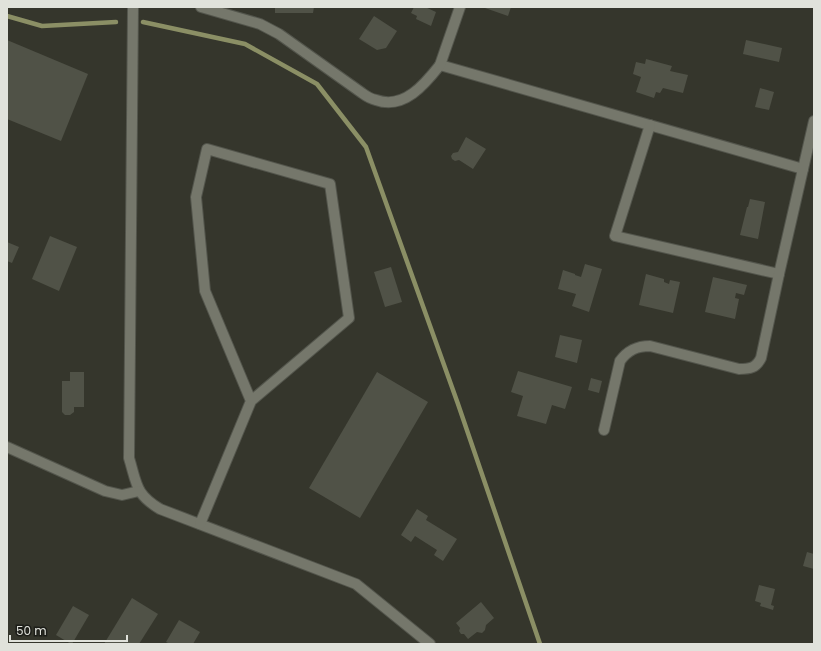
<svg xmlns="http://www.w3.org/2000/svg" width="821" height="651" font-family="Poppins,sans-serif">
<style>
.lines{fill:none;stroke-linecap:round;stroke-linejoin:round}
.stream{stroke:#8b8f65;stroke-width:4.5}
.building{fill:#505247}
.minor-casing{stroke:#53554c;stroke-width:12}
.minor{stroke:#75776b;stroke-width:10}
</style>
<rect width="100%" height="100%" fill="#35362c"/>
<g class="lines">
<g class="stream">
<path d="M 7,16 L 42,26 L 116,22"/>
<path d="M 143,22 L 245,44 L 317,84 L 366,147 L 458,404 L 540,644"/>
</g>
</g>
<g class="building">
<path d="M 275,7 L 314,7 L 313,13 L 275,13 Z"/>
<path d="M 414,7 L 425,7 L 436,12 L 431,26 L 416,19 L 417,16 L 411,13 Z"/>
<path d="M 486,7 L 511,7 L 508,16 L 485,8 Z"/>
<path d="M 374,16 L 397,31 L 386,48 L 377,50 L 359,39 Z"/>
<path d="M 7,40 L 88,74 L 61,141 L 7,119 Z"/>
<path d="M 746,40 L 782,48 L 779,62 L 743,54 Z"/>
<path d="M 646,59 L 672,66 L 670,71 L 688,75 L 683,93 L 663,88 L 660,93 L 656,92 L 654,98 L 636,92 L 641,77 L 633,74 L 636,62 L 645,64 Z"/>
<path d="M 760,88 L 774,92 L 769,110 L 755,107 Z"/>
<path d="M 466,137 L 486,149 L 473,169 L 459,160 L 455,161 L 452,159 L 451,156 L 453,153 L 458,152 Z"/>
<path d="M 750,199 L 765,202 L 758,239 L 740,235 L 747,207 L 748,207 Z"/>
<path d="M 50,236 L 77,247 L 59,291 L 32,279 Z"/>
<path d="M 7,242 L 19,247 L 12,263 L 7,261 Z"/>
<path d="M 585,264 L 602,269 L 589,312 L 572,306 L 576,294 L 558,289 L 563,270 L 575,274 L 575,275 L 581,277 Z"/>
<path d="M 391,267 L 402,302 L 385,307 L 374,272 Z"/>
<path d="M 646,274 L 664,279 L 664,282 L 669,284 L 670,280 L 680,282 L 673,313 L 639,305 Z"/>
<path d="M 713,277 L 747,285 L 744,295 L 736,293 L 735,298 L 739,299 L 735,319 L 705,312 Z"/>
<path d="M 560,335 L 582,340 L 577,363 L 555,357 Z"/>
<path d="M 518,371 L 572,387 L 565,409 L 552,405 L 546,424 L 517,416 L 523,396 L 511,392 Z"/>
<path d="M 70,372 L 84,372 L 84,407 L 74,407 L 74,412 L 70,415 L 65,415 L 62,412 L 62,381 L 70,381 Z"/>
<path d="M 377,372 L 428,402 L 360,518 L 309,488 Z"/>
<path d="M 591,378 L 602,381 L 599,393 L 588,390 Z"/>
<path d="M 417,509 L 428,516 L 426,520 L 457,539 L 443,561 L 434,555 L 437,550 L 415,536 L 411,542 L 401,535 Z"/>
<path d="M 807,552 L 814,554 L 814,569 L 803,566 Z"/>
<path d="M 759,585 L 775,589 L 771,605 L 774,606 L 773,610 L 760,606 L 761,603 L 755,601 Z"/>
<path d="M 132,598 L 158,614 L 139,644 L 104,644 Z"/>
<path d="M 481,602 L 494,618 L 486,625 L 485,630 L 482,633 L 477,632 L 468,639 L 464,634 L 461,634 L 459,631 L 460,628 L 456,623 Z"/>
<path d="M 73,606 L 89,615 L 72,644 L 71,644 L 56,635 Z"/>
<path d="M 179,620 L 200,632 L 193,644 L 170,644 L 166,642 Z"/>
</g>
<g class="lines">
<g class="minor-casing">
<g id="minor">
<path d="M 133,7 L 129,458 C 137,484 135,494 160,509 L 356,584 L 430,644"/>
<path d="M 201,7 L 260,24 L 279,34 L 362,93 C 366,96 371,99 376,100 C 404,110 425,84 440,65 L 803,169"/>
<path d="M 440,65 L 460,7"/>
<path d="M 650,125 L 615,236 L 779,274"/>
<path d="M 604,430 L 620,361 C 628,350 637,346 650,346 L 739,369 C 750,369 756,368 761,358 L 779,274 L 814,121"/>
<path d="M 7,447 L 105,491 L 122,495 L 139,491"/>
<path d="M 200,524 L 251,401 L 205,291 L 196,197 L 207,149 L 330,184 L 349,318 L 251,401"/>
</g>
</g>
<use href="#minor" class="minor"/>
</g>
<rect width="821" height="651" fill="none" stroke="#e0e2db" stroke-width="16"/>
<path d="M10 635v6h117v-6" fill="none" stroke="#e0e2db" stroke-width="2"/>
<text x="16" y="635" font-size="12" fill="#e0e2db" stroke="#1c1d18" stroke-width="3" paint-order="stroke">50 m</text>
</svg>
